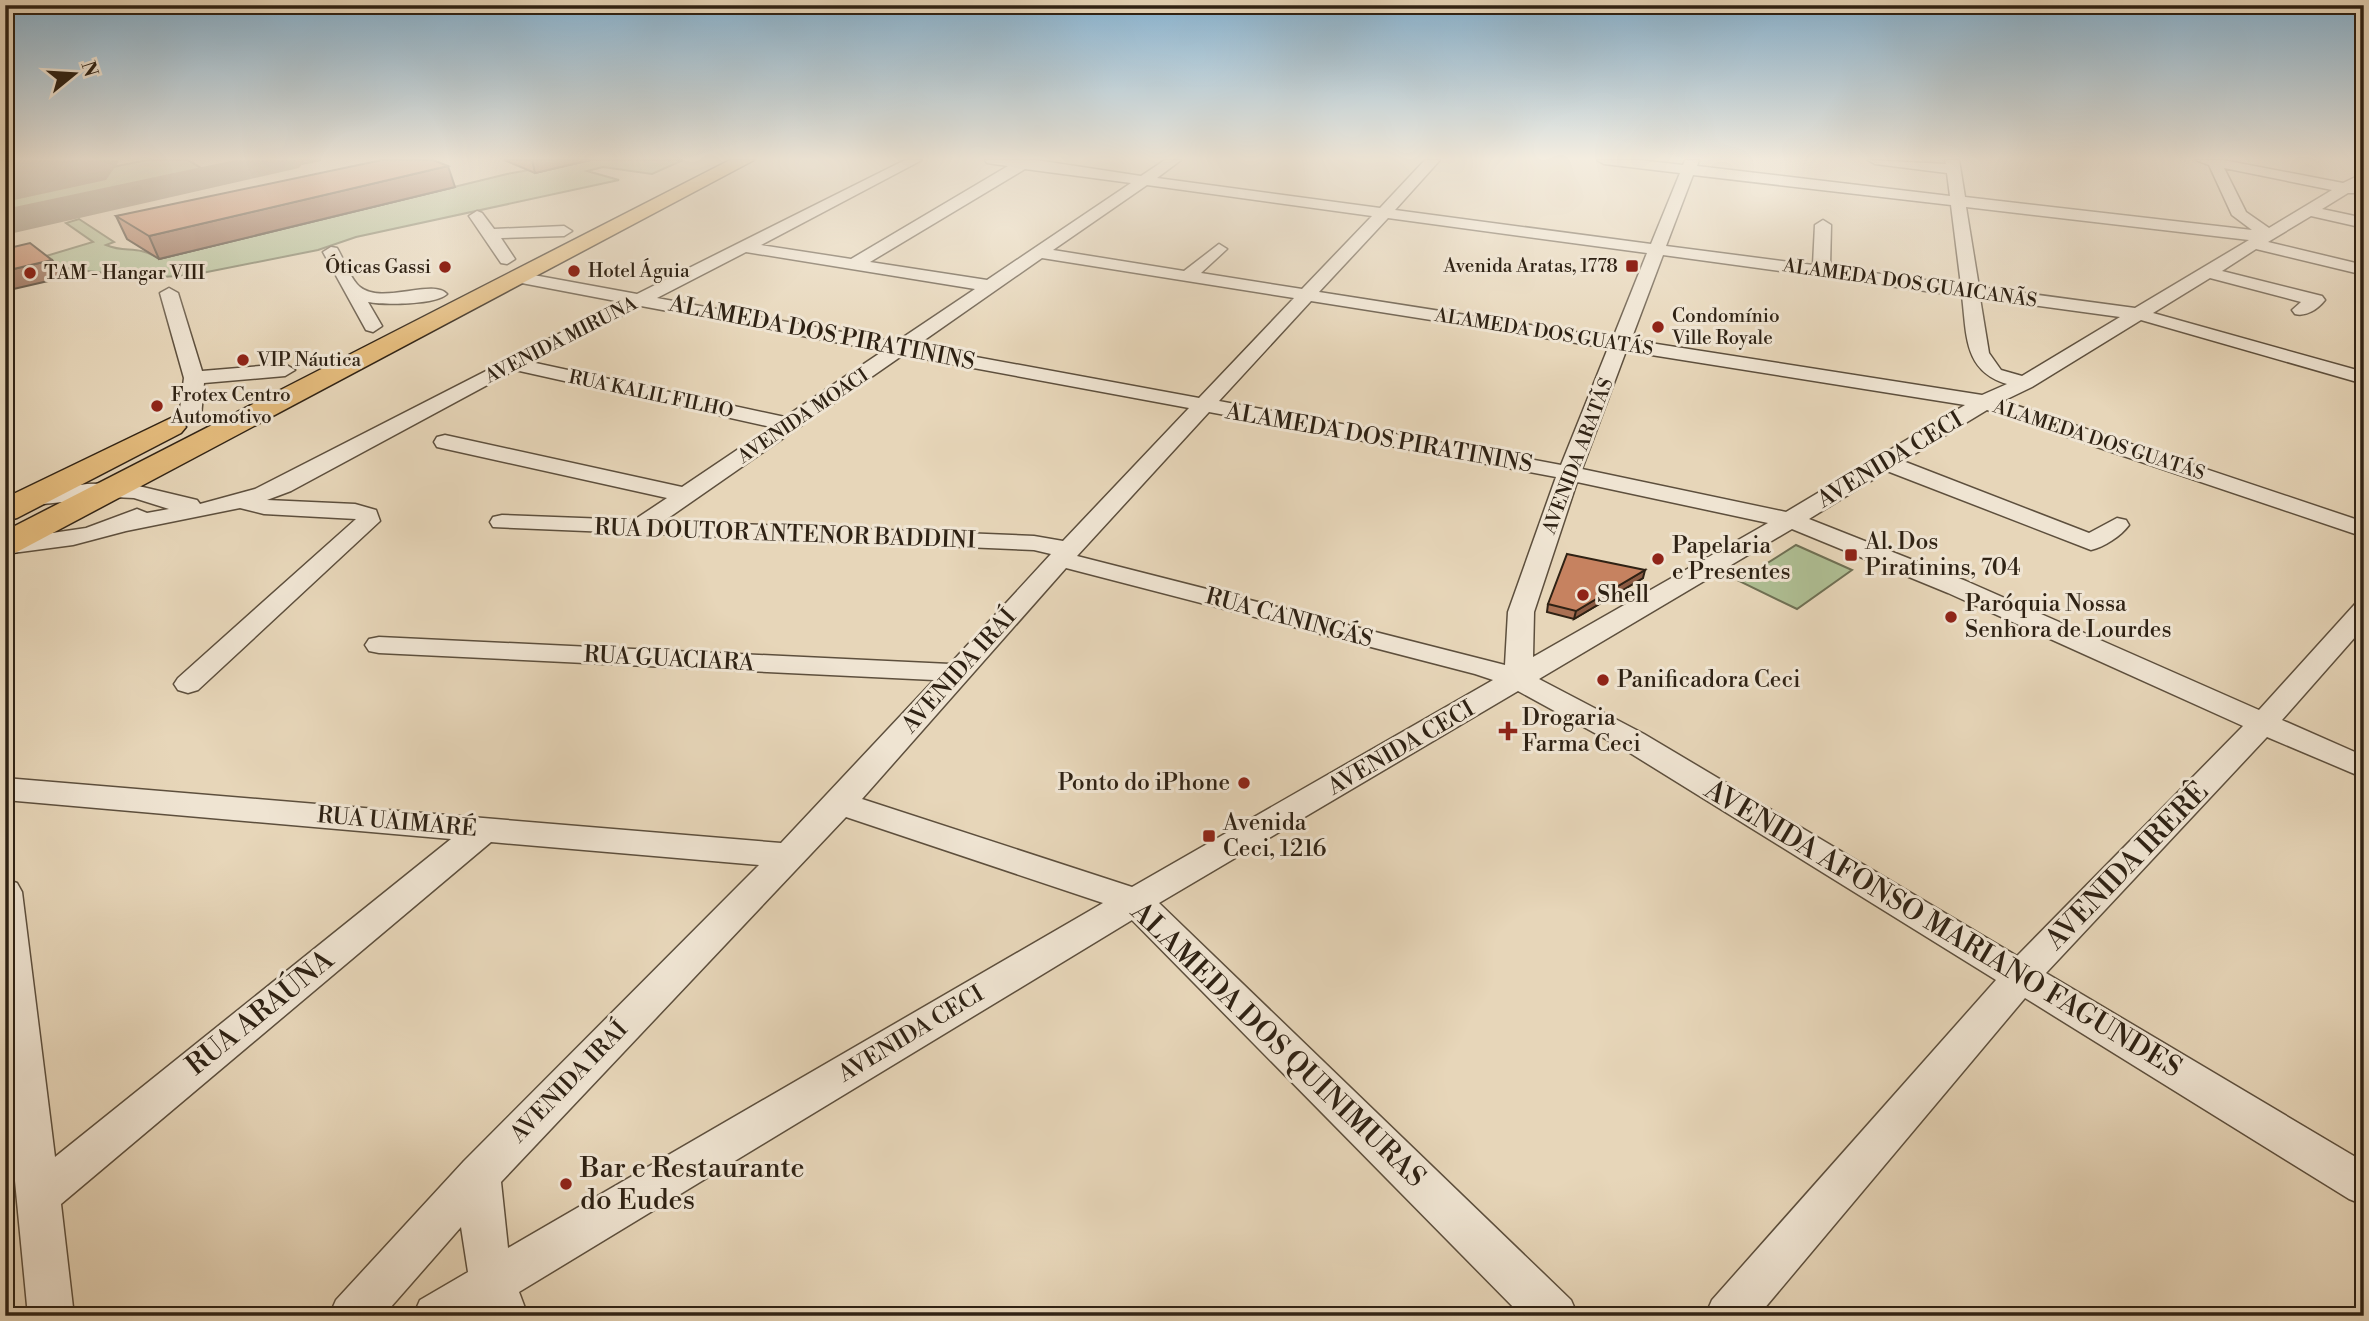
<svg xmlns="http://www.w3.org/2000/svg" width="2369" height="1321" font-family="'Libre Bodoni',serif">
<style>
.green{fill:#afbf94;stroke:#6f7054;stroke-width:2}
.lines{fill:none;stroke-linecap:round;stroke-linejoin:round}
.taxiway{fill:#8b7c66;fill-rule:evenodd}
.runway{fill:#8b7c66;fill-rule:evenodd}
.minor-casing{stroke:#5d4f3d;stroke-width:3}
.highway-casing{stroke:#2f2214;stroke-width:3}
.minor{fill:#efe4d2;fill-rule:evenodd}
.highway{fill:#e4bb7c;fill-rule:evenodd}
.wall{fill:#aa7053;stroke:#2f2214;stroke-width:2}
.shaded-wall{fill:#8b5b43;stroke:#2f2214;stroke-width:2}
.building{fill:#c68260;stroke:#2f2214;stroke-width:2}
.poi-dot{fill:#8f2418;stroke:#efe4d2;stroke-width:2.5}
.labels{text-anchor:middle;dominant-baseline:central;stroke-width:6;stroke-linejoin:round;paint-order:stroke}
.far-poi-label{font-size:19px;fill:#2f2214;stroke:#efe4d2;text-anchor:start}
.far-street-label{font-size:19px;fill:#2f2214;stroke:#efe4d2}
.street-label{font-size:23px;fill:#2f2214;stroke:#efe4d2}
.poi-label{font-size:23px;fill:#2f2214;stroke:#efe4d2;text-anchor:start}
.near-street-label{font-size:28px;fill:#2f2214;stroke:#efe4d2}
.near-poi-label{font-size:28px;fill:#2f2214;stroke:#efe4d2;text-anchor:start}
</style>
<rect width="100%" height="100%" fill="#e7d6b9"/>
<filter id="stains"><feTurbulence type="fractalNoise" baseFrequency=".00286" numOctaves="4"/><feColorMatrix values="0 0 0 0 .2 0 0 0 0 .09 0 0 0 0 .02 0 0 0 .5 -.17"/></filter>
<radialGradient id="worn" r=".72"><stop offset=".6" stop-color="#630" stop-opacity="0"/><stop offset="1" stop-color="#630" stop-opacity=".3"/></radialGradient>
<g class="green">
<path d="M 147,160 L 188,160 L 204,170 L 189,179 L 5,219 L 5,189 Z"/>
<path d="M 298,160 L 321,160 L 203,184 L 215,178 Z"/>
<path d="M 591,160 L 683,160 L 652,174 L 603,167 L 587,171 L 619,180 L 356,237 L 318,250 L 192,275 L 147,278 L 46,266 L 36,259 L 93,242 L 66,223 L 79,219 L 114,242 L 106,245 C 128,254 135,244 160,259 L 332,216 L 331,197 L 360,210 L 507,174 L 529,170 L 535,173 Z"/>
<path d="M 148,196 L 149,199 L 5,231 L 5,225 L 17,222 Z"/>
<path d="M 1796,545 L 1852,570 L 1797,609 L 1739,581 Z"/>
</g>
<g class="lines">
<path class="taxiway" d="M 235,160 L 305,160 L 299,168 L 5,235 L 5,209 Z"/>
<path class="runway" d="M 5,160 L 120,160 L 106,180 L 5,202 Z"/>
<g class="minor-casing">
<g id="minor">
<path d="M 905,160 L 922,160 L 761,245 L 851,259 L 1008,166 L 987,163 L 985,160 L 1036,160 L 1141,176 L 1165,160 L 1181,160 L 1157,178 L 1380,208 L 1425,160 L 1440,160 L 1395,210 L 1651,244 L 1680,173 L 1604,164 L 1597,160 L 1639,160 L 1683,165 L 1685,160 L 1699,160 L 1697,166 L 1950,196 L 1947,173 L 1875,164 L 1868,160 L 1946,164 L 1945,160 L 1959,160 L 1965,197 L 2252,230 L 2232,215 L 2209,165 L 2196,160 L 2223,160 L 2343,183 L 2364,173 L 2359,193 L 2348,193 L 2322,209 L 2364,218 L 2364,228 L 2311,216 L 2268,242 L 2364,265 L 2364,275 L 2256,249 L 2222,271 L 2322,296 L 2325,300 C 2318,309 2306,317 2295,314 L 2292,310 L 2301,302 L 2210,278 L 2153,313 L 2364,372 L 2364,384 L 2141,320 L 2032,387 L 2003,401 L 2364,522 L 2364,537 L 1987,410 L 1903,461 L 2089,533 L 2117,518 L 2126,520 L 2129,525 C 2121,536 2104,547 2091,550 L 1887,471 L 1809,519 L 1966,581 L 2259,710 L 2355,604 L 2364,602 L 2364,627 L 2282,720 L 2364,756 L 2364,778 L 2267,737 L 2046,973 L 2364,1162 L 2364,1205 L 2349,1199 L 2025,998 L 1758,1316 L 1705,1316 L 1712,1300 L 1996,980 L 1622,748 L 1518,691 L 1159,903 L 1571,1300 L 1578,1316 L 1522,1316 L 1132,920 L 519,1292 L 528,1316 L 413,1316 L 420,1300 L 468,1272 L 461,1227 L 383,1316 L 329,1316 L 336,1300 L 464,1161 L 759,865 L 491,842 L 61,1204 L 74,1316 L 28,1316 L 5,1077 L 5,879 L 17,883 L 22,892 L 55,1157 L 451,839 L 5,800 L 5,778 L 781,843 L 934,680 L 379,653 L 369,651 L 365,645 L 369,639 L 379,637 L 950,664 L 1051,554 L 1034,550 L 493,527 L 490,522 L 493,517 L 502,515 L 634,520 L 667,498 L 437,447 L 434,442 L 437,437 L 445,435 L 682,487 L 771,427 L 515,370 L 291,491 L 267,500 L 355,504 L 376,510 L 380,521 L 198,690 L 188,693 L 178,690 L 174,684 L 178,678 L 356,519 L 264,514 L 240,508 L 126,531 L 73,545 L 5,554 L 5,540 L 86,528 L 137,509 L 147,513 L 169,509 L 134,498 L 113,497 L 23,506 L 15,504 L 11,499 L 15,494 L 87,484 L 126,483 L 197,500 L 200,504 L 255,489 L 621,302 L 511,281 L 508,277 L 511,273 L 517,272 L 637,294 ZM 2224,168 L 2332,190 L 2269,228 L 2246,212 ZM 1025,169 L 1131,183 L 987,280 L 870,262 ZM 1693,175 L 1951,205 L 1961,285 L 1830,267 L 1831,225 L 1823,220 L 1815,225 L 1813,265 L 1666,246 ZM 1147,185 L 1372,216 L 1302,289 L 1201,273 L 1227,249 L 1219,244 L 1184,271 L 1053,250 ZM 1966,207 L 2249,240 L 2135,308 L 1979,287 ZM 1388,218 L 1647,253 L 1613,338 L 1319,292 ZM 746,252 L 975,289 L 896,342 L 657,298 ZM 1663,255 L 1962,296 C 1967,334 1963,371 2007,384 L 1982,395 L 1631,340 ZM 1042,258 L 1294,298 L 1199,398 L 916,346 ZM 1980,298 L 2120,317 L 2022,376 L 2001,370 L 1989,353 ZM 1311,301 L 1608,348 L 1561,465 L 1219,401 ZM 641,306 L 883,351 L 785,417 L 531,362 ZM 1626,351 L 1965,405 L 1786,512 L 1582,469 ZM 903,355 L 1189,408 L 1063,541 L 1034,536 L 664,521 ZM 1209,412 L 1556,477 L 1508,612 L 1505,665 L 1077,556 ZM 1577,482 L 1768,523 L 1533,657 L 1534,612 ZM 1792,529 L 1948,593 L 2243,726 L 2017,956 L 1644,734 L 1539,679 ZM 1066,568 L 1475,674 L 1493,680 L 1132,887 L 862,799 ZM 846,817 L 1103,903 L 508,1248 L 501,1182 Z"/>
<path d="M 477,211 L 482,213 L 494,229 L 564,226 L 572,231 L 564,236 L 501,238 L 515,259 L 507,264 L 501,263 L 469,216 Z"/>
<path d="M 331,247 L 337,248 C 344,259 350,279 360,287 C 382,305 433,278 447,294 C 436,305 384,305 368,302 L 382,326 L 373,332 L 366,330 L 323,252 Z"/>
<path d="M 169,288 L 178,293 L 202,371 L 285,364 L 295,370 L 285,376 L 204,383 L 201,417 L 197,421 L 183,421 L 179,417 L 184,378 L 160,293 Z"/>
</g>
</g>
<g class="highway-casing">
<g id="highway">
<path d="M 730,160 L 754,160 L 17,552 L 5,555 L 5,531 Z"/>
<path d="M 171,418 L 181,421 L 186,427 L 181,433 L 17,518 L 5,521 L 5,498 Z"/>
</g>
</g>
<use href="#minor" class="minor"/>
<use href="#highway" class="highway"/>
</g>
<g class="wall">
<path d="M 504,160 L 590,160 L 535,173 Z"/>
<path d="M 455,187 L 159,259 L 127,239 L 116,216 Z"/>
<path d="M 1643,578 L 1574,619 L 1547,612 L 1548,604 Z"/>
</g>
<g class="shaded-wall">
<path d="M 532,160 L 590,160 L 535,173 Z"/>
<path d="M 448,166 L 455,187 L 159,259 L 149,236 Z"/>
<path d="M 52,260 L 61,278 L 5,291 L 5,271 Z"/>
<path d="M 1645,570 L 1643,578 L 1574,619 L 1576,611 Z"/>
</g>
<g class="building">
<path d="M 382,160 L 433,160 L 448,166 L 149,236 L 116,216 Z"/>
<path d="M 30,243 L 52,260 L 5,271 L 5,249 Z"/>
<path d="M 1567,554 L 1645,570 L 1576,611 L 1548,604 Z"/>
</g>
<linearGradient id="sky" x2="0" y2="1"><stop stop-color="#88b5d4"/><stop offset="0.46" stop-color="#f4ede0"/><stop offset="1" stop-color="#f4ede0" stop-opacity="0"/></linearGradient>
<rect width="2369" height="345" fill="url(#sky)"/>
<g class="poi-dot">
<rect x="1625" y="259" width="14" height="14" rx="3.5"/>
<circle cx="445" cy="267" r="7"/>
<circle cx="574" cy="271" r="7"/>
<circle cx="30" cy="273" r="7"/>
<circle cx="1658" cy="327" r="7"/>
<circle cx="243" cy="360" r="7"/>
<circle cx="157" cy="406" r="7"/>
<rect x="1844" y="548" width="14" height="14" rx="3.5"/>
<circle cx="1658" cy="559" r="7"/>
<circle cx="1583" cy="595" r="7"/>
<circle cx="1951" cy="617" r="7"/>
<circle cx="1603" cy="680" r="7"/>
<path d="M1504.5 720.5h7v7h7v7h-7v7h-7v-7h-7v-7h7z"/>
<circle cx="1244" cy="783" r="7"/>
<rect x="1202" y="829" width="14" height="14" rx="3.5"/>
<circle cx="566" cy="1184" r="7"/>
</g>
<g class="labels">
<g class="far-poi-label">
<text x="1618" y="266" text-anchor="end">Avenida Aratas, 1778</text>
<text x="431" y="267" text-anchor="end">Óticas Gassi</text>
<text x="588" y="271">Hotel Águia</text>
<text x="44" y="273">TAM - Hangar VIII</text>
<text x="1672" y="316">Condomínio<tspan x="1672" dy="22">Ville Royale</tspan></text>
<text x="257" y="360">VIP Náutica</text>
<text x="171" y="395">Frotex Centro<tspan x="171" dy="22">Automotivo</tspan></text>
</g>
<g class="far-street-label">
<text transform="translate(1910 283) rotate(8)">ALAMEDA DOS GUAICANÃS</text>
<text transform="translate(1544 332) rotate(9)">ALAMEDA DOS GUATÁS</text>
<text transform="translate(561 340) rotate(-27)">AVENIDA MIRUNA</text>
<text transform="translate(651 394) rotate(12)">RUA KALIL FILHO</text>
<text transform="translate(803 416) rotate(-34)">AVENIDA MOACI</text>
<text transform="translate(2099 440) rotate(18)">ALAMEDA DOS GUATÁS</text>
<text transform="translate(1578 456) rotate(-69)">AVENIDA ARATÃS</text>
</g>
<g class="street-label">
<text transform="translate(822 333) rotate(11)">ALAMEDA DOS PIRATININS</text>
<text transform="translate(1379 438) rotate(10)">ALAMEDA DOS PIRATININS</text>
<text transform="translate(1890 460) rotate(-31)">AVENIDA CECI</text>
<text transform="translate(785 534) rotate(2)">RUA DOUTOR ANTENOR BADDINI</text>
<text transform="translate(1289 618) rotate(15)">RUA CANINGÁS</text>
<text transform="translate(669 659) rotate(3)">RUA GUACIARA</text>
<text transform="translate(959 671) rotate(-48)">AVENIDA IRAÍ</text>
<text transform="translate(1401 748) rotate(-30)">AVENIDA CECI</text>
<text transform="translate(397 822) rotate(5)">RUA UAIMARÉ</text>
<text transform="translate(911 1034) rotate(-31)">AVENIDA CECI</text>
<text transform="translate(569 1082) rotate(-46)">AVENIDA IRAÍ</text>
</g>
<g class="poi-label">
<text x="1865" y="542">Al. Dos<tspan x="1865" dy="26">Piratinins, 704</tspan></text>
<text x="1672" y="546">Papelaria<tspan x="1672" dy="26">e Presentes</tspan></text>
<text x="1597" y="595">Shell</text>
<text x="1965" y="604">Paróquia Nossa<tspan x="1965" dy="26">Senhora de Lourdes</tspan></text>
<text x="1617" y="680">Panificadora Ceci</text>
<text x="1522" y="718">Drogaria<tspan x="1522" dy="26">Farma Ceci</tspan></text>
<text x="1230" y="783" text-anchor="end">Ponto do iPhone</text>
<text x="1223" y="823">Avenida<tspan x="1223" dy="26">Ceci, 1216</tspan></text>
</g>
<g class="near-street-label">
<text transform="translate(2127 866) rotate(-46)">AVENIDA IRERÊ</text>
<text transform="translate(1943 929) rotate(31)">AVENIDA AFONSO MARIANO FAGUNDES</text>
<text transform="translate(260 1013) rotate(-39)">RUA ARAÚNA</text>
<text transform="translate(1278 1045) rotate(44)">ALAMEDA DOS QUINIMURAS</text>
</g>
<g class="near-poi-label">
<text x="580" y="1168">Bar e Restaurante<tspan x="580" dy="32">do Eudes</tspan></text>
</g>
</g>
<rect width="2369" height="1321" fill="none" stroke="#e7d6b9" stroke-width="28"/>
<rect x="7" y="7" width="2355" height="1307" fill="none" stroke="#2f2214" stroke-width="3.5"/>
<rect x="14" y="14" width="2341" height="1293" fill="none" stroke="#2f2214" stroke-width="2"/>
<g transform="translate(74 74) rotate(72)" stroke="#efe4d2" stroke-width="5" paint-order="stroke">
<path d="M0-5L12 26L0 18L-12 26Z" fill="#2f2214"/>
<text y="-10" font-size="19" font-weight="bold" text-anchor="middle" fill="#2f2214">N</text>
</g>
<rect width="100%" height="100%" filter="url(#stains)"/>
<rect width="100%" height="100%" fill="url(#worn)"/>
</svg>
